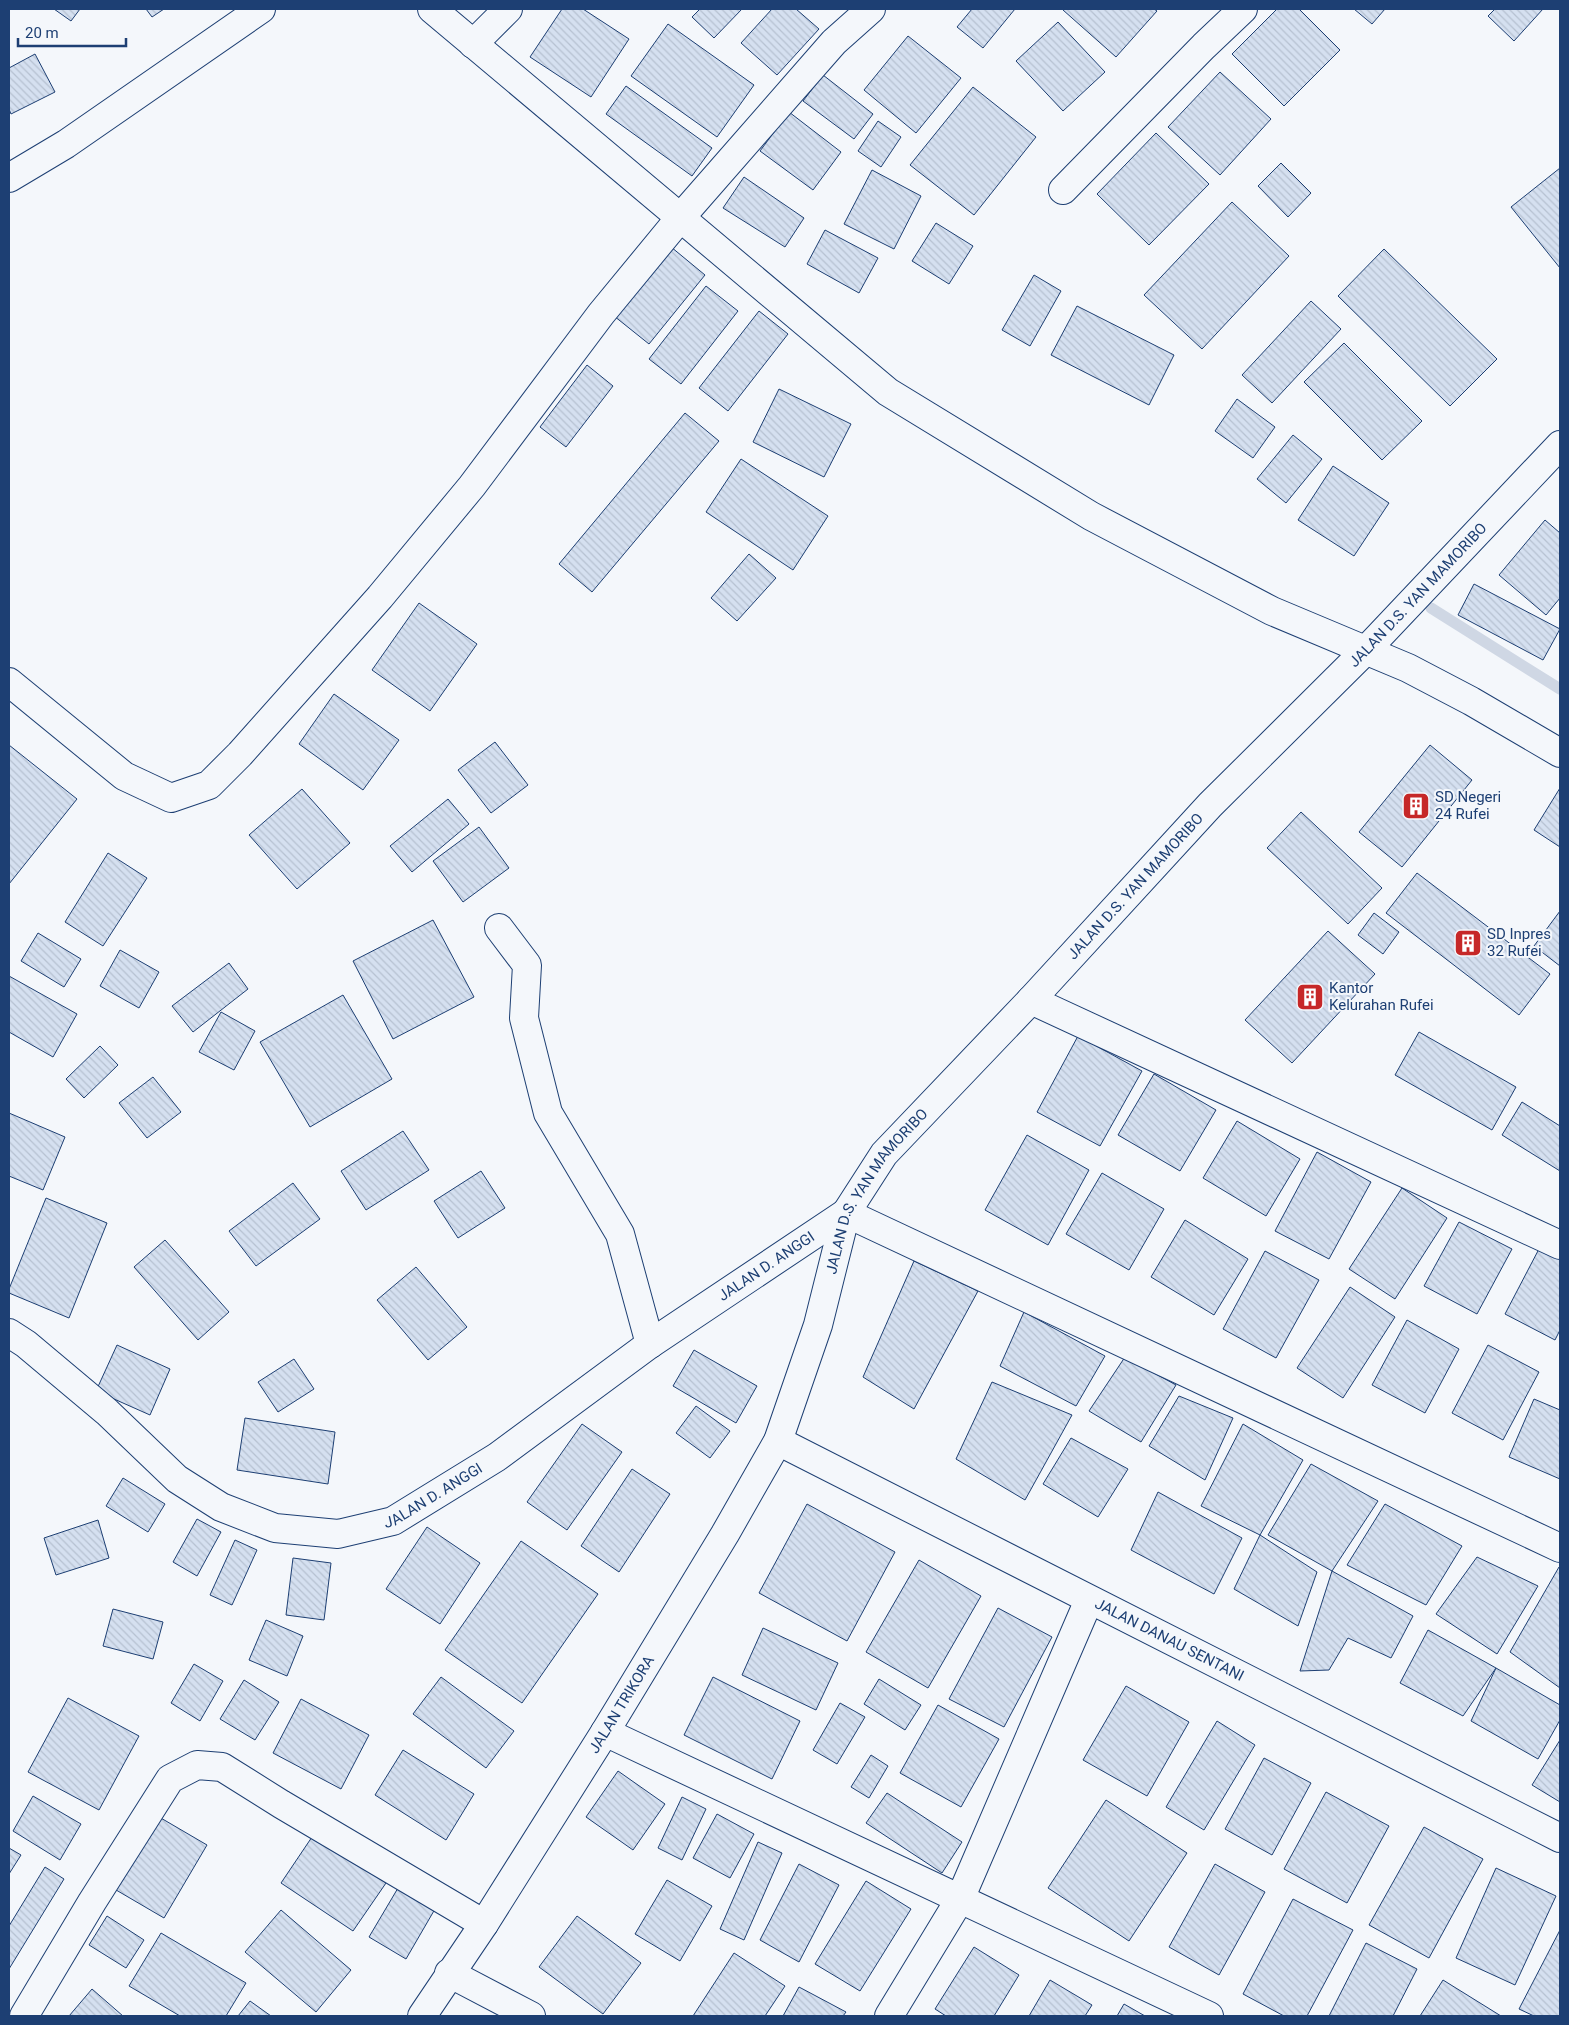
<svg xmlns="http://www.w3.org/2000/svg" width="1569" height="2025" font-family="Roboto,sans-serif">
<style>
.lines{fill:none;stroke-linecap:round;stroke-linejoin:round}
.stream{stroke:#cfd7e4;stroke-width:11}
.building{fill:url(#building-back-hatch);stroke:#1d3f73}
.street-casing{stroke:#1d3f73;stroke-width:30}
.secondary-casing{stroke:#1d3f73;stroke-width:30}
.street{stroke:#f4f7fb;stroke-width:28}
.secondary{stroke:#f4f7fb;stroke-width:28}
.labels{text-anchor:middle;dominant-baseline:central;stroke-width:4;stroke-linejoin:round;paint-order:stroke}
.street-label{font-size:15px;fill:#1d3f73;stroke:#f4f7fb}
.poi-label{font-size:15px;fill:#1d3f73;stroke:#f4f7fb;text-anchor:start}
</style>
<defs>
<pattern id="building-back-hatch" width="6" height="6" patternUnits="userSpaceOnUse" patternTransform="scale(1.25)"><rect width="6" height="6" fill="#d5e0f0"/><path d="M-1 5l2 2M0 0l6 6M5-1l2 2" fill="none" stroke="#b6c1d1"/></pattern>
</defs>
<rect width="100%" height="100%" fill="#f4f7fb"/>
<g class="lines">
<path class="stream" d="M 1431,608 L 1560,689"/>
</g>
<g class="building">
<path d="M 54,9 L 80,9 L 71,21 Z"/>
<path d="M 146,9 L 164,9 L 152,17 Z"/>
<path d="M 562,9 L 583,9 L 629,39 L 591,97 L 530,57 Z"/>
<path d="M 700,9 L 742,9 L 714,38 L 692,17 Z"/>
<path d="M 772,9 L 796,9 L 819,29 L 777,75 L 741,43 Z"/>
<path d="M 972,9 L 1015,9 L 983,48 L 957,27 Z"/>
<path d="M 1064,9 L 1154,9 L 1157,11 L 1116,57 L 1063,10 Z"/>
<path d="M 1277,9 L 1299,9 L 1340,50 L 1284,106 L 1232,54 Z"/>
<path d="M 1354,9 L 1385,9 L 1372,24 Z"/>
<path d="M 1495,9 L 1543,9 L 1514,41 L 1488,16 Z"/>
<path d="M 1058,22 L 1105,72 L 1063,111 L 1016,61 Z"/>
<path d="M 668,24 L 754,85 L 717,137 L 631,76 Z"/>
<path d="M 908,36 L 961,78 L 916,133 L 864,90 Z"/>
<path d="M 35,54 L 55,92 L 11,114 L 9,109 L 9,68 Z"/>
<path d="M 1220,72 L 1271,119 L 1220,175 L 1168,127 Z"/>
<path d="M 823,75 L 873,114 L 854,139 L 803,101 Z"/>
<path d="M 626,86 L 712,148 L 692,176 L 606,114 Z"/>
<path d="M 973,87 L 1036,137 L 974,215 L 910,165 Z"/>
<path d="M 789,112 L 841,152 L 813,190 L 760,151 Z"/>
<path d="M 878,121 L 901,137 L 881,167 L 858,151 Z"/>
<path d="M 1156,133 L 1209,184 L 1149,245 L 1097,194 Z"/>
<path d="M 1281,163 L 1311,193 L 1288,217 L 1258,186 Z"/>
<path d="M 1560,168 L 1560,268 L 1511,207 Z"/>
<path d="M 872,170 L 921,196 L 894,249 L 844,224 Z"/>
<path d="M 744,177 L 804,218 L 785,247 L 723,208 Z"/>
<path d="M 1232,202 L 1289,256 L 1202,349 L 1144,295 Z"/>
<path d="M 936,223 L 973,246 L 949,284 L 912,261 Z"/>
<path d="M 825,230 L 878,258 L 859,293 L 807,264 Z"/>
<path d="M 665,242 L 705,275 L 649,344 L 609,312 Z"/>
<path d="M 1384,249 L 1497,359 L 1450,406 L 1338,296 Z"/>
<path d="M 1034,275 L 1061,291 L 1030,346 L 1002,330 Z"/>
<path d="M 706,286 L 738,311 L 681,384 L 649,359 Z"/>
<path d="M 1311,301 L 1341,329 L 1272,403 L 1242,375 Z"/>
<path d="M 1077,306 L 1174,355 L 1149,405 L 1051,355 Z"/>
<path d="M 759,311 L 788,334 L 728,411 L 699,388 Z"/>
<path d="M 1344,343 L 1422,421 L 1382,460 L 1304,382 Z"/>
<path d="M 587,365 L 613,386 L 566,447 L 540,427 Z"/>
<path d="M 779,389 L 851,424 L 824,477 L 753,442 Z"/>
<path d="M 1237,399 L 1275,427 L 1253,458 L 1215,431 Z"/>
<path d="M 685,413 L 719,441 L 592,592 L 559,564 Z"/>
<path d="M 1293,435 L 1322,459 L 1286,503 L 1257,479 Z"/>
<path d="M 741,459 L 828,516 L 793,570 L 706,512 Z"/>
<path d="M 1333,466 L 1389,503 L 1354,556 L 1298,520 Z"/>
<path d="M 1545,520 L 1560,533 L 1560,598 L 1546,615 L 1499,575 Z"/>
<path d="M 749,554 L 776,578 L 737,621 L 711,598 Z"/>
<path d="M 1474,584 L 1560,629 L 1543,660 L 1458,615 Z"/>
<path d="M 419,603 L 477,644 L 430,711 L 372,670 Z"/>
<path d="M 334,694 L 399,740 L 363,790 L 299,744 Z"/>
<path d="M 495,742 L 528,785 L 491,813 L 458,770 Z"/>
<path d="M 9,745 L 77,799 L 9,884 Z"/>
<path d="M 1430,745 L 1472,780 L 1402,867 L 1359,832 Z"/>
<path d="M 1560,788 L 1560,847 L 1534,830 Z"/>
<path d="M 302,789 L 350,843 L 297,889 L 249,835 Z"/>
<path d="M 448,799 L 469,824 L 412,872 L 390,846 Z"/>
<path d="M 1301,812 L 1382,888 L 1348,924 L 1267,848 Z"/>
<path d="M 479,827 L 509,868 L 463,902 L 433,861 Z"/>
<path d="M 108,853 L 147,878 L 103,946 L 65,922 Z"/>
<path d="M 1417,873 L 1550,974 L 1519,1015 L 1386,913 Z"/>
<path d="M 1560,911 L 1560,966 L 1534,946 Z"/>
<path d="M 1374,913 L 1399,932 L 1383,954 L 1358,935 Z"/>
<path d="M 433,920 L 474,997 L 393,1039 L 353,961 Z"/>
<path d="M 1328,931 L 1375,974 L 1292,1063 L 1245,1020 Z"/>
<path d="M 38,933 L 81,959 L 64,987 L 21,961 Z"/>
<path d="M 120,950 L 159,972 L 139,1008 L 100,986 Z"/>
<path d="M 229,963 L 248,989 L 193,1032 L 172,1006 Z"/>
<path d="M 9,976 L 77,1014 L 53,1057 L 9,1032 Z"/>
<path d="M 343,995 L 392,1079 L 310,1127 L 260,1042 Z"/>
<path d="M 221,1012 L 255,1031 L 234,1070 L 199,1052 Z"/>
<path d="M 1419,1032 L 1516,1087 L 1492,1130 L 1395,1075 Z"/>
<path d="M 1078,1036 L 1142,1071 L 1100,1146 L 1037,1112 Z"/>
<path d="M 100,1046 L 118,1065 L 84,1098 L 66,1079 Z"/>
<path d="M 1154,1074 L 1216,1110 L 1180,1171 L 1118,1135 Z"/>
<path d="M 153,1077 L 181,1112 L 147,1138 L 119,1103 Z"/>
<path d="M 1522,1102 L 1560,1126 L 1560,1171 L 1502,1135 Z"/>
<path d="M 9,1113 L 65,1137 L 43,1190 L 9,1176 Z"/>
<path d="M 1237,1121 L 1300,1159 L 1266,1216 L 1203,1178 Z"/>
<path d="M 403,1131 L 429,1170 L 366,1210 L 341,1171 Z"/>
<path d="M 1027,1135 L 1089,1170 L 1048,1245 L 985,1210 Z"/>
<path d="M 1317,1152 L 1371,1182 L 1329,1259 L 1275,1231 Z"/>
<path d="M 481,1171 L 505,1208 L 458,1238 L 434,1201 Z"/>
<path d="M 1102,1173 L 1164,1209 L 1129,1270 L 1066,1234 Z"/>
<path d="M 293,1183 L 320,1219 L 256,1266 L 229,1231 Z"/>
<path d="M 1402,1188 L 1447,1218 L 1395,1299 L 1349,1269 Z"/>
<path d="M 46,1198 L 107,1223 L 69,1318 L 9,1293 L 9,1289 Z"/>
<path d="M 1185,1220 L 1248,1259 L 1214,1315 L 1151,1277 Z"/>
<path d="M 1459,1222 L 1512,1249 L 1477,1314 L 1424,1286 Z"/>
<path d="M 165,1240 L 229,1312 L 198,1340 L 134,1267 Z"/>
<path d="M 1540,1247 L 1560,1257 L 1560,1330 L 1555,1340 L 1505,1314 Z"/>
<path d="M 1265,1251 L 1319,1280 L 1276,1358 L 1223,1329 Z"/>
<path d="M 914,1261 L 978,1291 L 914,1409 L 863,1377 Z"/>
<path d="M 416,1267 L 467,1327 L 428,1360 L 377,1300 Z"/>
<path d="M 1350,1287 L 1395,1317 L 1343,1398 L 1297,1368 Z"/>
<path d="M 1024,1312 L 1105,1356 L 1076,1406 L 1000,1366 Z"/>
<path d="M 1407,1320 L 1459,1349 L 1425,1413 L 1372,1385 Z"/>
<path d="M 117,1345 L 170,1369 L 150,1415 L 96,1391 Z"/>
<path d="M 1488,1345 L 1539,1372 L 1503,1440 L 1452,1413 Z"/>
<path d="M 694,1350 L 757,1386 L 736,1423 L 673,1386 Z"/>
<path d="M 1125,1357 L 1176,1385 L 1141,1442 L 1089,1411 Z"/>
<path d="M 294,1359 L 314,1389 L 278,1412 L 258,1382 Z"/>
<path d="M 992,1382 L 1072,1415 L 1025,1500 L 956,1459 Z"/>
<path d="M 1179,1396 L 1233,1418 L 1205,1480 L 1149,1446 Z"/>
<path d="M 1534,1399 L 1560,1410 L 1560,1479 L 1509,1457 Z"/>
<path d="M 696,1406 L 730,1431 L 710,1458 L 676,1433 Z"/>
<path d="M 245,1418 L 335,1432 L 328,1484 L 237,1470 Z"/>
<path d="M 582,1424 L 622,1452 L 567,1530 L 527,1502 Z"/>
<path d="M 1243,1424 L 1303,1460 L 1260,1535 L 1201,1506 Z"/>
<path d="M 1071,1438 L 1128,1469 L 1098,1517 L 1043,1484 Z"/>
<path d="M 1311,1464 L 1378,1501 L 1332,1571 L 1268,1535 Z"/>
<path d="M 632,1469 L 670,1494 L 619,1572 L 581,1546 Z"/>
<path d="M 123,1478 L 165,1504 L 148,1532 L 106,1506 Z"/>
<path d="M 1158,1492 L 1242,1538 L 1214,1594 L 1131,1550 Z"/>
<path d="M 807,1504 L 895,1552 L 847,1641 L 759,1593 Z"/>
<path d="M 1385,1504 L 1462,1546 L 1426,1605 L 1347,1565 Z"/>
<path d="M 197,1519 L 221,1532 L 197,1576 L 173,1562 Z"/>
<path d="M 98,1520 L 109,1558 L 56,1575 L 44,1538 Z"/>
<path d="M 427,1527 L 480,1563 L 440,1624 L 386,1589 Z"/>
<path d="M 1260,1535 L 1317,1572 L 1298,1626 L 1234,1589 Z"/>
<path d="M 235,1540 L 257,1550 L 232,1605 L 210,1595 Z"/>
<path d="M 521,1541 L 598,1594 L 522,1703 L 445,1650 Z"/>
<path d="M 1477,1557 L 1538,1586 L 1497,1654 L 1436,1614 Z"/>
<path d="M 293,1558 L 331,1563 L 324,1620 L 286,1615 Z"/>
<path d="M 919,1560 L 981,1596 L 928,1688 L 866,1652 Z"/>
<path d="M 1559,1567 L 1560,1568 L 1560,1688 L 1510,1652 Z"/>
<path d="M 1332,1571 L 1413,1616 L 1391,1658 L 1348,1638 L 1329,1670 L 1300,1671 Z"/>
<path d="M 998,1608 L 1052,1637 L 1004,1727 L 949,1699 Z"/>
<path d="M 113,1609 L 163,1622 L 153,1659 L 103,1646 Z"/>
<path d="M 266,1620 L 303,1636 L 287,1676 L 249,1660 Z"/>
<path d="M 763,1628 L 838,1663 L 816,1710 L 742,1675 Z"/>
<path d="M 1428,1630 L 1496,1668 L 1463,1716 L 1400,1683 Z"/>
<path d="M 194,1664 L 223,1681 L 200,1721 L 171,1703 Z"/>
<path d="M 1496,1668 L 1560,1705 L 1560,1720 L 1538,1759 L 1471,1721 Z"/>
<path d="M 441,1677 L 514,1731 L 486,1768 L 413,1714 Z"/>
<path d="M 713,1677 L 800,1721 L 772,1779 L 684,1735 Z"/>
<path d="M 879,1679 L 921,1705 L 905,1730 L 864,1704 Z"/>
<path d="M 244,1680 L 279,1702 L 255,1740 L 220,1719 Z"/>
<path d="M 1126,1686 L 1189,1722 L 1147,1796 L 1083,1760 Z"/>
<path d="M 68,1698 L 139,1736 L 99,1810 L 28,1772 Z"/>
<path d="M 301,1699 L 369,1735 L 341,1789 L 273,1753 Z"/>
<path d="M 840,1703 L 865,1717 L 837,1764 L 813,1750 Z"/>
<path d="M 938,1705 L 999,1739 L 961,1807 L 900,1773 Z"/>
<path d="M 1217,1721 L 1255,1745 L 1204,1830 L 1166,1807 Z"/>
<path d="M 1560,1740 L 1560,1802 L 1532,1785 Z"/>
<path d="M 403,1750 L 474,1794 L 446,1840 L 375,1795 Z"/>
<path d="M 871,1755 L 888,1766 L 869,1798 L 851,1787 Z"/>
<path d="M 1264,1758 L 1311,1783 L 1272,1855 L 1225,1829 Z"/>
<path d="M 618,1771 L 665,1804 L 633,1850 L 586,1817 Z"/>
<path d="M 1326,1792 L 1389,1826 L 1347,1903 L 1284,1869 Z"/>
<path d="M 887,1793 L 962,1842 L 942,1873 L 866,1823 Z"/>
<path d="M 33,1796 L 81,1824 L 60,1860 L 13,1831 Z"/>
<path d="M 682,1797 L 706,1809 L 682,1860 L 658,1848 Z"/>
<path d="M 1106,1800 L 1187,1853 L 1129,1941 L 1048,1888 Z"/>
<path d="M 154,1814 L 207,1845 L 164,1918 L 111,1887 Z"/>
<path d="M 717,1814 L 754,1834 L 730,1878 L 693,1858 Z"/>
<path d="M 1424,1827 L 1483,1859 L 1429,1958 L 1369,1925 Z"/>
<path d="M 314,1834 L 386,1883 L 353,1931 L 281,1883 Z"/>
<path d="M 758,1842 L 782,1853 L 744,1940 L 720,1929 Z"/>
<path d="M 9,1848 L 21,1855 L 9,1874 Z"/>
<path d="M 799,1864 L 839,1885 L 799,1962 L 760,1940 Z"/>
<path d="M 1215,1864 L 1265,1892 L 1219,1975 L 1169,1947 Z"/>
<path d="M 45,1867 L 64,1879 L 9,1969 L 9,1926 Z"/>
<path d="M 1496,1868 L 1556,1896 L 1515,1985 L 1456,1958 Z"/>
<path d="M 667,1880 L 712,1906 L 680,1961 L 635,1934 Z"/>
<path d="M 866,1881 L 911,1909 L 860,1991 L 815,1964 Z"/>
<path d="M 398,1888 L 435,1909 L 406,1959 L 369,1937 Z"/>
<path d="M 1293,1899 L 1353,1930 L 1307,2016 L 1284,2016 L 1243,1994 Z"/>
<path d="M 281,1910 L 351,1970 L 316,2012 L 245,1952 Z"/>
<path d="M 107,1916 L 144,1940 L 126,1968 L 89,1945 Z"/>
<path d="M 577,1916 L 641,1963 L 603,2014 L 539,1967 Z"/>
<path d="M 1560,1930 L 1560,2016 L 1534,2016 L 1519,2009 Z"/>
<path d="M 161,1933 L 246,1983 L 226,2016 L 180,2016 L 129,1986 Z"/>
<path d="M 1366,1943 L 1417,1969 L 1393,2016 L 1329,2016 Z"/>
<path d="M 974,1947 L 1019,1975 L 994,2016 L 946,2016 L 935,2009 Z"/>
<path d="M 734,1953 L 785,1986 L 765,2016 L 693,2016 Z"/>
<path d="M 1050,1980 L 1092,2005 L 1085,2016 L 1029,2016 Z"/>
<path d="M 1443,1980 L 1501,2016 L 1420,2016 Z"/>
<path d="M 799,1987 L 846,2012 L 843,2016 L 783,2016 Z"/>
<path d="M 92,1989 L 123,2016 L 69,2016 Z"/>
<path d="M 250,2001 L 271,2016 L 238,2016 Z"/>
<path d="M 1124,2004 L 1145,2016 L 1117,2016 Z"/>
</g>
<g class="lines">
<g class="street-casing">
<g id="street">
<path d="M 432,9 L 888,392 L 1091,516 L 1272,611 L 1408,668 L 1471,701 L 1560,753"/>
<path d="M 473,44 L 508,9"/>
<path d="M 9,178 L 66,144 L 261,9"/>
<path d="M 1063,190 L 1204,46 L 1243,9"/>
<path d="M 9,682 L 124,776 L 171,798 L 209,785 L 240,754 L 380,597 L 472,486 L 601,314 L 680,218 L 834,42 L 871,9"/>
<path d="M 499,928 L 527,965 L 524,1018 L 548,1113 L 620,1234 L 650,1344"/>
<path d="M 1031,1000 L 1560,1245"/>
<path id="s1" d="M 9,1333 L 26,1344 L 107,1412 L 177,1479 L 221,1507 L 275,1528 L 338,1534 L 393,1521 L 497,1457 L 650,1344 L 846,1213 L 1560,1548"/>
<path d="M 605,1732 L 1209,2016"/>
<path d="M 449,1973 L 531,2016"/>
<path d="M 24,2016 L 92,1902 L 170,1779 L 197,1765 L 222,1767 L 281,1804 L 484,1924"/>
<path d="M 889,2016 L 960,1899 L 1089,1600"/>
</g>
</g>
<g class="secondary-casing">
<g id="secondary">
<path id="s2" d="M 778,1441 L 1560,1838"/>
<path id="s3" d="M 422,2016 L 484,1924 L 605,1732 L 725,1534 L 778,1441 L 818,1325 L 846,1213 L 884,1154 L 1031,1000 L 1210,805 L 1366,650 L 1560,445"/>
</g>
</g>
<use href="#street" class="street"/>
<use href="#secondary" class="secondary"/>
</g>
<defs>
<g id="building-square" transform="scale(1.4375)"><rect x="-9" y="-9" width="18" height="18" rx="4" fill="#c62828" stroke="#f4f7fb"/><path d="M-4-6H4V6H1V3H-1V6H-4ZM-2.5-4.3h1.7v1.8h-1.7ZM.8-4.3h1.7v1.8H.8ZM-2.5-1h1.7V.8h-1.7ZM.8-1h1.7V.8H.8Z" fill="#fff"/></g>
</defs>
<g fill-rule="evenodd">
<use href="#building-square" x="1416" y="806"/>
<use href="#building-square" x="1468" y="943"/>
<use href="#building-square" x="1310" y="997"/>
</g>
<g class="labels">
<g class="street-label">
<text stroke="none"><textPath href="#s3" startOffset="1758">JALAN D.S. YAN MAMORIBO</textPath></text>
<text stroke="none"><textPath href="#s3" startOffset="1352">JALAN D.S. YAN MAMORIBO</textPath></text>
<text stroke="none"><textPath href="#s3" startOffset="948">JALAN D.S. YAN MAMORIBO</textPath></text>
<text stroke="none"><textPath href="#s1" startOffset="905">JALAN D. ANGGI</textPath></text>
<text stroke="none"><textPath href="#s1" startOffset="500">JALAN D. ANGGI</textPath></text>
<text stroke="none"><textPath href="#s2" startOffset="439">JALAN DANAU SENTANI</textPath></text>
<text stroke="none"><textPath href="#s3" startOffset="370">JALAN TRIKORA</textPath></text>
</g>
<g class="poi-label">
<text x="1435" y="797">SD Negeri<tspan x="1435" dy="17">24 Rufei</tspan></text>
<text x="1487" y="934">SD Inpres<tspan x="1487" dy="17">32 Rufei</tspan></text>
<text x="1329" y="988">Kantor<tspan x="1329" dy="17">Kelurahan Rufei</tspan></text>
</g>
</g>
<rect width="1569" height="2025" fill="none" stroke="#1d3f73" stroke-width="20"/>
<path d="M18 38v8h108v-8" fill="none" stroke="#1d3f73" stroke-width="2.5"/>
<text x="25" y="38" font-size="15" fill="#1d3f73" stroke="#f4f7fb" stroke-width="4" paint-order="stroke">20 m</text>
</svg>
